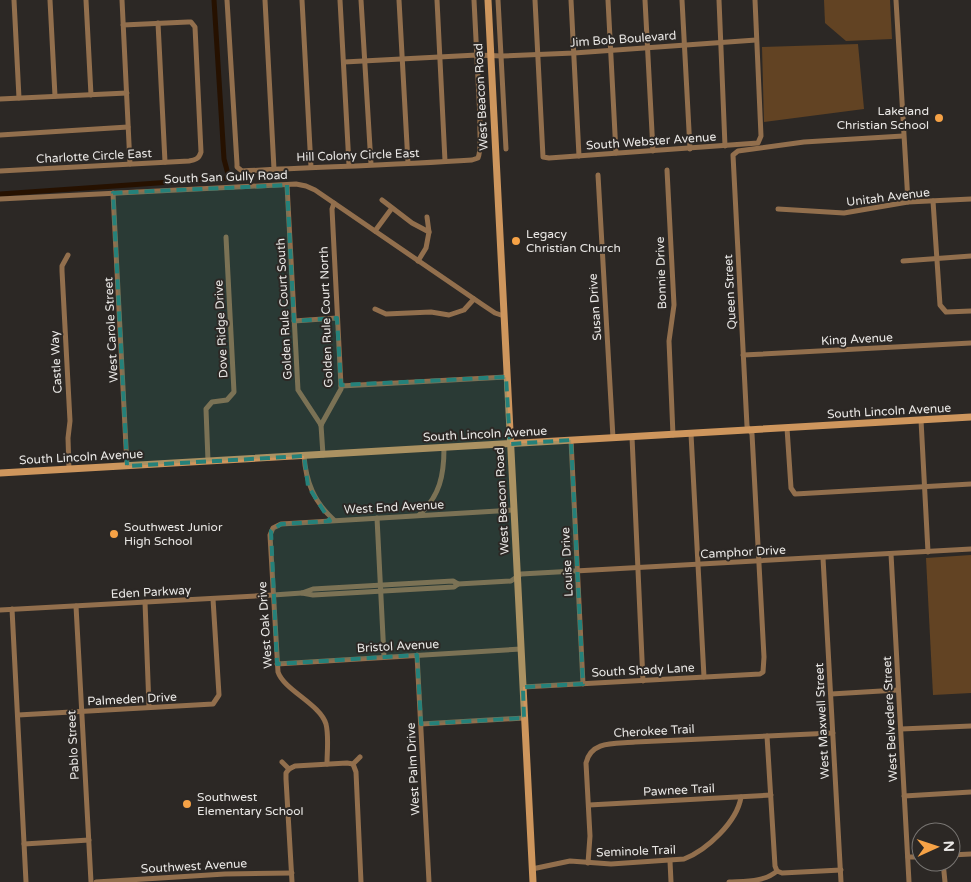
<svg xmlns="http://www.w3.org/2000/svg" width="971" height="882" font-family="'Varela Round',sans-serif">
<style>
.green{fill:#624323}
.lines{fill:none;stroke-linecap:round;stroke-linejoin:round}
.canal{stroke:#261100;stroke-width:5}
.street{stroke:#926f4d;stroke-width:5}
.secondary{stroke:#ce965d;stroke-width:7}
.marked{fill:#25817a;fill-opacity:0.2;stroke:#25817a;stroke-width:4;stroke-dasharray:10 6;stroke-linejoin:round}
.poi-dot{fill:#f6a246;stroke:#2c2825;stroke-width:2}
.labels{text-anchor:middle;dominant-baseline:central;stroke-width:4;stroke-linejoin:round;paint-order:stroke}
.street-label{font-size:12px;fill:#eae8e6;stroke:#2c2825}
.poi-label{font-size:12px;fill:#eae8e6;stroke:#2c2825;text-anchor:start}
</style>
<rect width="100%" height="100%" fill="#2c2825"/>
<g class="green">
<path d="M 824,0 L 890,0 L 892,39 L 846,41 L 825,23 Z"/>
<path d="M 858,44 L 864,109 L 764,122 L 762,47 Z"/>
<path d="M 971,555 L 971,693 L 933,695 L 926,558 Z"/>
</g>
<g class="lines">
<path class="canal" d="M 0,194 L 229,178 L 224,159 L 214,0"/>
<g class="street">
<path d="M 14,0 L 19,98"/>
<path d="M 50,0 L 55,96"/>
<path d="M 86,0 L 91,95"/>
<path d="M 122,0 L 130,164"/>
<path d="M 227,0 L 237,164 L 237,167 L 242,171 C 319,167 395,165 472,160 L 478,158 C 482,149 479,129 480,118 L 474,0"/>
<path d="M 265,0 L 274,169"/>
<path d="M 302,0 L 311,167"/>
<path d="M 340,0 L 349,165"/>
<path d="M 361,0 L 371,164"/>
<path d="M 399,0 L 408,163"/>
<path d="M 437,0 L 445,161"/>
<path d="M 498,0 L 506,149"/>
<path d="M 535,0 L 543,157 L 549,158 L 758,143 L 761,136 L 755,0"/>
<path d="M 571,0 L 579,156"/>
<path d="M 608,0 L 616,153"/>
<path d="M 645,0 L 653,151"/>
<path d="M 682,0 L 690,149"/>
<path d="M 719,0 L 725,146"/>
<path d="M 896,0 L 908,202"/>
<path d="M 158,23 L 165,162"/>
<path d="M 344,62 L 477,55 L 502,56 L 574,53 L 756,40"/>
<path d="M 0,99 L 127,93"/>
<path d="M 0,135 L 128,127"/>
<path d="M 667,170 L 674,305 L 669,341 L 673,435"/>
<path d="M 0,171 L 189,161 C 195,160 199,159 201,152 L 195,27 L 191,22 L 188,22 L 123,25"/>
<path d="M 598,175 L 613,438"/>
<path d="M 287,185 L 298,390 L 321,425"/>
<path d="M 113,193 L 127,466"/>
<path d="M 0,199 L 296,184 L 306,186 L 315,190 L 483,305 L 495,313 L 504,316"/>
<path d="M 382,200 L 412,223 L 429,232 L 426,248 L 418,261"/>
<path d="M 933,201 L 940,305 L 946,312 L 971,311"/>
<path d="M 778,209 L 844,213 L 908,202 L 971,199"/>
<path d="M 427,217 L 429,232"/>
<path d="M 375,231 L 392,208"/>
<path d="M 68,255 L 62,266 L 62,271 L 70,421 L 68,438 L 69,469"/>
<path d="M 903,261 L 971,256"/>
<path d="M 375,309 L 386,314 L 431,312 L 449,315 L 464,310 L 474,299"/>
<path d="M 294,321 L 337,318"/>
<path d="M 743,355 L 971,343"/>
<path d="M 341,386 L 506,377"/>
<path d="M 921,420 L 928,552"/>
<path d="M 321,425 L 341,389 L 341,386 L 332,209 L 334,203"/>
<path d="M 321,425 L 323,455"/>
<path d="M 787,428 L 791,488 L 795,494 L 971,484"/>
<path d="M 691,434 L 704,677"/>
<path d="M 632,437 L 643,681"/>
<path d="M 571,440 L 583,684"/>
<path d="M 304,456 C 306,482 314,502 334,520"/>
<path d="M 208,461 L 206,409 L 212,402 L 227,400 L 234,392 L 226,237"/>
<path d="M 419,515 C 440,496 444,475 444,448"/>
<path d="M 377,518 L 384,657"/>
<path d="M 891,554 L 909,882"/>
<path d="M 823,558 L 841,882"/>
<path d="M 302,593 L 313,595 L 454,587 L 458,584 L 511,581 L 521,574 L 971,549"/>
<path d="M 145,602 L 149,707"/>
<path d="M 76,606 L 91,882"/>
<path d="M 12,609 L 26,882"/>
<path d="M 0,610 L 273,595 L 302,593 L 313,589 L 453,581 L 458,584"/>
<path d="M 417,655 L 429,882"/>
<path d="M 277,664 L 521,649"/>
<path d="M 523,687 L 760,674 L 763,672 L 764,657 L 752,434 L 747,426 L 733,155 L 738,151 L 804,142 L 903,136"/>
<path d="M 831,694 L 898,690"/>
<path d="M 18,715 L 213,704 L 219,695 L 213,599"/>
<path d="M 421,724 L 524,718"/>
<path d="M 901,729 L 971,726"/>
<path d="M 767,736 L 775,866 L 777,871"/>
<path d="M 282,762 L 289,769"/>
<path d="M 327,764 C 327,752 329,736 326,724 C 320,704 284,690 278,672 L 270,535 L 273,528 L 281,524 L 514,510"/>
<path d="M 353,764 L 356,772 L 361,882"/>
<path d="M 353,764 L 360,757"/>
<path d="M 289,769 L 286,773 L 286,779 L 292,882"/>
<path d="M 289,769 L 295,766 L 347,763 L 353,764"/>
<path d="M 904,796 L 971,792"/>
<path d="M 589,805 L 771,795"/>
<path d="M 24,844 L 89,840"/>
<path d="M 951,855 L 971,854"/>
<path d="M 908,857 L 921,857"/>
<path d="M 670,861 L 671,882"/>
<path d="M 943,862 L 945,882"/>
<path d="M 588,863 L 590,836 L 586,763 C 591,740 616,744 635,742 L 833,733"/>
<path d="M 532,869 L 570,861 L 611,864 L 684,859 C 707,850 737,822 741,797"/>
<path d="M 96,882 L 225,874 L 292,873"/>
<path d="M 729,882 C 745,881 765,882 777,871 L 782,873 L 841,870"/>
</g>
<g class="secondary">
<path d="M 488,0 L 533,882"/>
<path d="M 0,473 L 971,417"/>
</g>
</g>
<path class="marked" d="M 287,185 L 294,321 L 337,318 L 341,385 L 506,377 L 510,444 L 571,440 L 583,684 L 523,687 L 524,718 L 421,724 L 417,655 L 277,664 L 271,531 L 281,524 L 330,521 L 308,486 L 304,456 L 127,466 L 113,193 Z"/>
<g class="poi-dot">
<circle cx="939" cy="118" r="5"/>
<circle cx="516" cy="241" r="5"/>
<circle cx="114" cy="534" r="5"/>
<circle cx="187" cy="804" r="5"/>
</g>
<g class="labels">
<g class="street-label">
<text transform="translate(623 39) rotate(-4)">Jim Bob Boulevard</text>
<text transform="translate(481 97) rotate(-93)">West Beacon Road</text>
<text transform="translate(651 141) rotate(-4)">South Webster Avenue</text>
<text transform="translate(358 155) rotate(-2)">Hill Colony Circle East</text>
<text transform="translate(94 156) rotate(-3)">Charlotte Circle East</text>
<text transform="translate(226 177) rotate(-2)">South San Gully Road</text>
<text transform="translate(888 197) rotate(-7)">Unitah Avenue</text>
<text transform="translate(661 273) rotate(-92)">Bonnie Drive</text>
<text transform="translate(730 292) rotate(-93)">Queen Street</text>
<text transform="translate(595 307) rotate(-94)">Susan Drive</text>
<text transform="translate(284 309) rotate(-93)">Golden Rule Court South</text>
<text transform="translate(326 317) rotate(-92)">Golden Rule Court North</text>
<text transform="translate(221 329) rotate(-93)">Dove Ridge Drive</text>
<text transform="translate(111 330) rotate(-93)">West Carole Street</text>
<text transform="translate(857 339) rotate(-3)">King Avenue</text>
<text transform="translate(56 362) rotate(-93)">Castle Way</text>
<text transform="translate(889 411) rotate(-3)">South Lincoln Avenue</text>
<text transform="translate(485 434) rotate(-3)">South Lincoln Avenue</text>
<text transform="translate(81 457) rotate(-3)">South Lincoln Avenue</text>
<text transform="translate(502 501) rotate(-93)">West Beacon Road</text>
<text transform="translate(394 507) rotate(-3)">West End Avenue</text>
<text transform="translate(743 552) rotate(-3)">Camphor Drive</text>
<text transform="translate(567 562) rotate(-93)">Louise Drive</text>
<text transform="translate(151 592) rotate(-3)">Eden Parkway</text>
<text transform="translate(265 625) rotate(-94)">West Oak Drive</text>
<text transform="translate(398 646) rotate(-3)">Bristol Avenue</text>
<text transform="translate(643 670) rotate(-3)">South Shady Lane</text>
<text transform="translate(132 699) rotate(-3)">Palmeden Drive</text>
<text transform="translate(890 719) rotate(-93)">West Belvedere Street</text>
<text transform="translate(822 721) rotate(-93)">West Maxwell Street</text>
<text transform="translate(654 731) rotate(-3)">Cherokee Trail</text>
<text transform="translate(73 745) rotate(-93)">Pablo Street</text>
<text transform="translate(413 769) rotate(-93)">West Palm Drive</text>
<text transform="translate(679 790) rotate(-3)">Pawnee Trail</text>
<text transform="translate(636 851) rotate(-2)">Seminole Trail</text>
<text transform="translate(194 866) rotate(-3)">Southwest Avenue</text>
</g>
<g class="poi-label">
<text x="929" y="111" text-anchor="end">Lakeland<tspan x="929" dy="14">Christian School</tspan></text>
<text x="526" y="234">Legacy<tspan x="526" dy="14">Christian Church</tspan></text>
<text x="124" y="527">Southwest Junior<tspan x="124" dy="14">High School</tspan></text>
<text x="197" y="797">Southwest<tspan x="197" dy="14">Elementary School</tspan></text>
</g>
</g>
<g transform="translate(936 847) rotate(87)"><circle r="24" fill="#2c2825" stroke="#787572"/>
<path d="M0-4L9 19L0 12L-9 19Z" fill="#f6a246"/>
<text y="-8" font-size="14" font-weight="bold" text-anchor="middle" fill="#eae8e6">N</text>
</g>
</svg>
